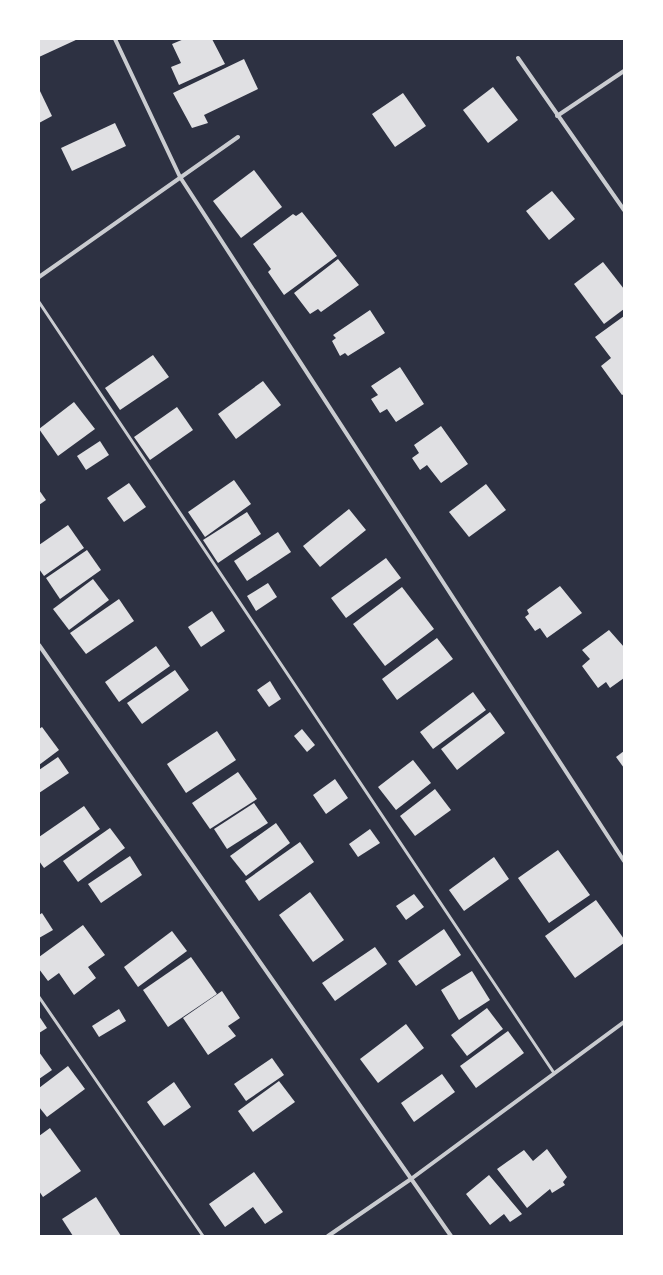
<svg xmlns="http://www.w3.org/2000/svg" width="663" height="1275" font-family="Bitter,serif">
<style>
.building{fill:#e0e0e3}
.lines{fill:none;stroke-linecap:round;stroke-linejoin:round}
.service{stroke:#caccd0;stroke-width:3}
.minor{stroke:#caccd0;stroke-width:4}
</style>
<rect width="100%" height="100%" fill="#2d3142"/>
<g class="building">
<path d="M 39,39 L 78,39 L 39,57 Z"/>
<path d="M 184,39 L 212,39 L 225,64 L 179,85 L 171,67 L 181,63 L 172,44 Z"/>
<path d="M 244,59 L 258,89 L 204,115 L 208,123 L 192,128 L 173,93 Z"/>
<path d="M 493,87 L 518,120 L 488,143 L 463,110 Z"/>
<path d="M 39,89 L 52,116 L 39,123 Z"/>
<path d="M 403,93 L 426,126 L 395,147 L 372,114 Z"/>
<path d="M 115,123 L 126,146 L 72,171 L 61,148 Z"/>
<path d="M 254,170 L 282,207 L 241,238 L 213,201 Z"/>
<path d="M 552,191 L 575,219 L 549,240 L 526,211 Z"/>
<path d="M 302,212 L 337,256 L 284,295 L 268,272 L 271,269 L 253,244 L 293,214 L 296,216 Z"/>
<path d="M 338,259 L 359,285 L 321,312 L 318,309 L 310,314 L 294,293 Z"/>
<path d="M 603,262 L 624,289 L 624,309 L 604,324 L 574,284 Z"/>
<path d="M 370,310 L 385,333 L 348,356 L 345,353 L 340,356 L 332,341 L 336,338 L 333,335 Z"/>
<path d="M 624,316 L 624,394 L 622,395 L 601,366 L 611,358 L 595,337 Z"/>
<path d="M 153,355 L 169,377 L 120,410 L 105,388 Z"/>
<path d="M 400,367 L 424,404 L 396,422 L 387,409 L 380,413 L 371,399 L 378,395 L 371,386 Z"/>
<path d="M 263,381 L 281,405 L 236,439 L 218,414 Z"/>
<path d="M 74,402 L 95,429 L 58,456 L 39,429 Z"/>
<path d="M 177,407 L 193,430 L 150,460 L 134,437 Z"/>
<path d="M 441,426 L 468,464 L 441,483 L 427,465 L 420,470 L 412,458 L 419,453 L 414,445 Z"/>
<path d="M 100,441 L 109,455 L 86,470 L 77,456 Z"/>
<path d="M 234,480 L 251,504 L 205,537 L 188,512 Z"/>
<path d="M 129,483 L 146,507 L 124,522 L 107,498 Z"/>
<path d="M 486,484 L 506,510 L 469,537 L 449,512 Z"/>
<path d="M 39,490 L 46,500 L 39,505 Z"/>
<path d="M 349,509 L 366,530 L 320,567 L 303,546 Z"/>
<path d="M 247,512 L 261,534 L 218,563 L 203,540 Z"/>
<path d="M 68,525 L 84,548 L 44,576 L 39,569 L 39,545 Z"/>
<path d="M 278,532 L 291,552 L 247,581 L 234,561 Z"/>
<path d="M 87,550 L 101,570 L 60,599 L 46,578 Z"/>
<path d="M 386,558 L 401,578 L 346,618 L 331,598 Z"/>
<path d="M 93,579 L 109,600 L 69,630 L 53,609 Z"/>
<path d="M 268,583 L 277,597 L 256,611 L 247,596 Z"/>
<path d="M 560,586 L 582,613 L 547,638 L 540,628 L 535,631 L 525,617 L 529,614 L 527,610 Z"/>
<path d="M 402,587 L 434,629 L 385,666 L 353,624 Z"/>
<path d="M 119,599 L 134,621 L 86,654 L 70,633 Z"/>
<path d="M 212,611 L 225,631 L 201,647 L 188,627 Z"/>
<path d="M 609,630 L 624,647 L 624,678 L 610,688 L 606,682 L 598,688 L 582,666 L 590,659 L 582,650 Z"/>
<path d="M 437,638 L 453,659 L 397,700 L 382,679 Z"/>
<path d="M 156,646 L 170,666 L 119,702 L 105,682 Z"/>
<path d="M 175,670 L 189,690 L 142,724 L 127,703 Z"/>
<path d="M 270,681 L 281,699 L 269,707 L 257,690 Z"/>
<path d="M 473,692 L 486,710 L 433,749 L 420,732 Z"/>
<path d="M 490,712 L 505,733 L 457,770 L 441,749 Z"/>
<path d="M 42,727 L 59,750 L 39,765 L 39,729 Z"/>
<path d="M 302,729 L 315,745 L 307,752 L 294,736 Z"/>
<path d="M 217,731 L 236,760 L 186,793 L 167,764 Z"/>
<path d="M 624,751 L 624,768 L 616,757 Z"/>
<path d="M 58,757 L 69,773 L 39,793 L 39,770 Z"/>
<path d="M 413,760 L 431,783 L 396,810 L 378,787 Z"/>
<path d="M 238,772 L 257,799 L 210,829 L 192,803 Z"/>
<path d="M 335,779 L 348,798 L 326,814 L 313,795 Z"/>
<path d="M 435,789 L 451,810 L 415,836 L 400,816 Z"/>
<path d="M 254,803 L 268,823 L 227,849 L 214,829 Z"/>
<path d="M 84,806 L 100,829 L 44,868 L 39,861 L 39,837 Z"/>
<path d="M 276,823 L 290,843 L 246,876 L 230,856 Z"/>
<path d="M 110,828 L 125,848 L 78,882 L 63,861 Z"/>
<path d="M 370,829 L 380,843 L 358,857 L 349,844 Z"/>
<path d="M 300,842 L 314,862 L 259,901 L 245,881 Z"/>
<path d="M 558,850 L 590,895 L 549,923 L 518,878 Z"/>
<path d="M 130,856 L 142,875 L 101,903 L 88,884 Z"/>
<path d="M 494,857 L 509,879 L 464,911 L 449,890 Z"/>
<path d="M 310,892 L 344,940 L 313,962 L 279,915 Z"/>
<path d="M 414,894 L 424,907 L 406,920 L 396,906 Z"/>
<path d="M 596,900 L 624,939 L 624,943 L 575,978 L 545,936 Z"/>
<path d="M 42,913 L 53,930 L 39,938 L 39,915 Z"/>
<path d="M 83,925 L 105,955 L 88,967 L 96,978 L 74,995 L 59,973 L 48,981 L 39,969 L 39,957 Z"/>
<path d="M 444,929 L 461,955 L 416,986 L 398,961 Z"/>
<path d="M 172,931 L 187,951 L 138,987 L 124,967 Z"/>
<path d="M 375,947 L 387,964 L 335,1001 L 322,983 Z"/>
<path d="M 191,957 L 217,994 L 168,1027 L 143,990 Z"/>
<path d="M 472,971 L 490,1000 L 459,1020 L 441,990 Z"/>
<path d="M 222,991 L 240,1018 L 228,1026 L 236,1036 L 208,1055 L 183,1018 Z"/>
<path d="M 487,1008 L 503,1029 L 467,1056 L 451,1035 Z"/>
<path d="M 119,1009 L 126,1021 L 99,1037 L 92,1026 Z"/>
<path d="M 39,1016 L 47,1028 L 39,1033 Z"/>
<path d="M 406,1024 L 424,1048 L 378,1083 L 360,1059 Z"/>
<path d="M 508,1031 L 524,1053 L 476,1088 L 460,1066 Z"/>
<path d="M 39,1052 L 52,1070 L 39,1079 Z"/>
<path d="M 272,1058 L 284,1075 L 246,1101 L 234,1084 Z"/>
<path d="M 68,1066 L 85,1089 L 47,1117 L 39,1107 L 39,1088 Z"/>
<path d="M 442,1074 L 455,1092 L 414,1122 L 401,1103 Z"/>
<path d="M 279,1081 L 295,1102 L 253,1132 L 238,1111 Z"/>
<path d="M 174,1082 L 191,1107 L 164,1126 L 147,1102 Z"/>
<path d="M 50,1128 L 81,1171 L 43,1197 L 39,1191 L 39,1136 Z"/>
<path d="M 547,1149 L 567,1177 L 563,1182 L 565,1185 L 552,1193 L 550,1189 L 527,1208 L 497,1169 L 524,1150 L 533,1161 Z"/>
<path d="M 254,1172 L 283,1212 L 265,1224 L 253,1207 L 225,1227 L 209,1204 Z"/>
<path d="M 489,1175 L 522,1214 L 510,1222 L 504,1214 L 490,1225 L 466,1194 Z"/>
<path d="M 96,1197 L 121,1236 L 73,1236 L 62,1219 Z"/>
</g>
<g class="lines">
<g class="service">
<path d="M 39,302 L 554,1073"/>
<path d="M 39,997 L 203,1236"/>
</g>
<g class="minor">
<path d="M 115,39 L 180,177 L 624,861"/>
<path d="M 518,58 L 624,210"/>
<path d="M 557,116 L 624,71"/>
<path d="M 39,277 L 238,137"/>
<path d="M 39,645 L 451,1236"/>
<path d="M 328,1236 L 411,1179 L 624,1022"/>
</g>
</g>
<rect width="663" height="1275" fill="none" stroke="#ffffff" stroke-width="80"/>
</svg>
